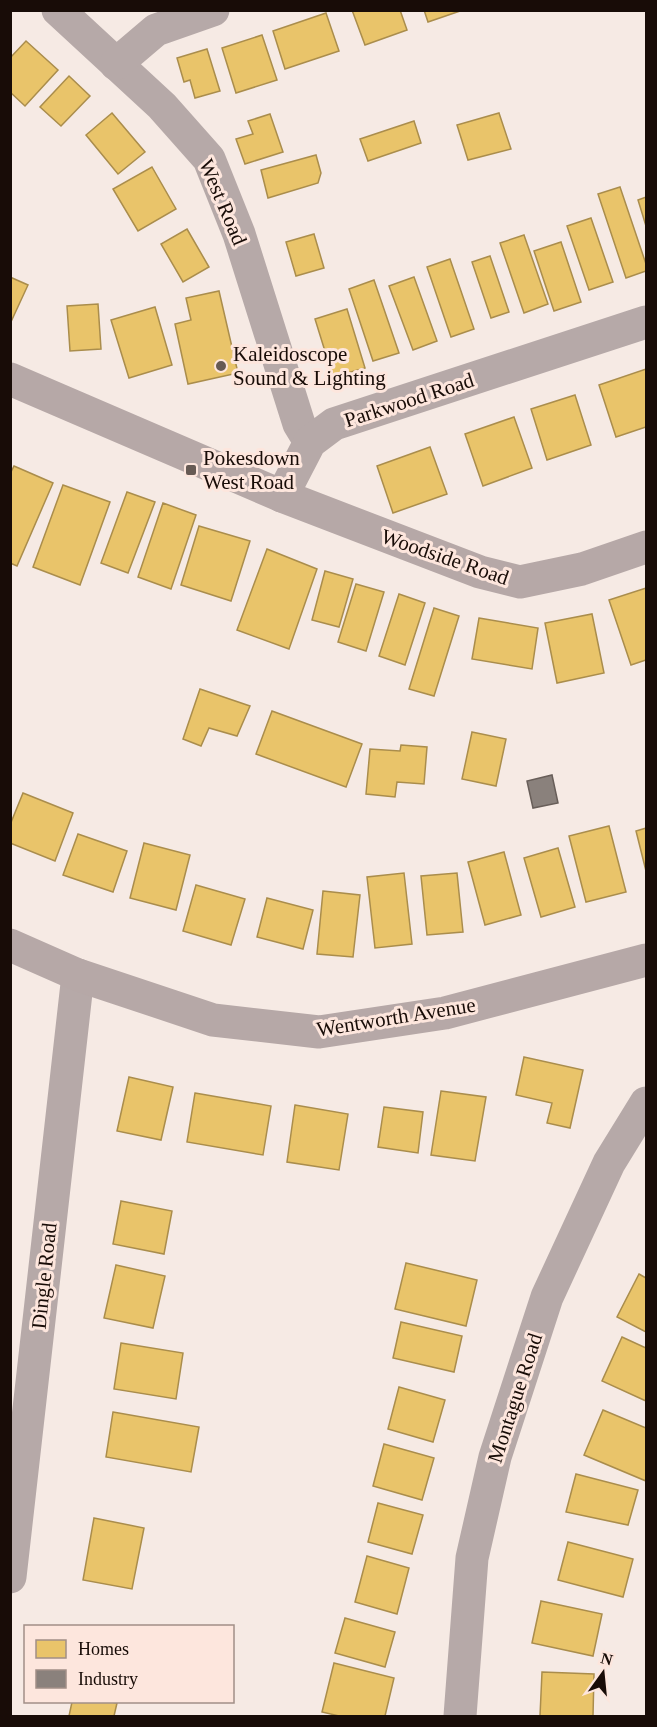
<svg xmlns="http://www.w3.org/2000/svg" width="657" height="1727" font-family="'Times New Roman',serif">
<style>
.homes{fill:#e9c46a;stroke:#aa8d4c;stroke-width:1.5}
.industry{fill:#8a817c;stroke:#685e59;stroke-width:1.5}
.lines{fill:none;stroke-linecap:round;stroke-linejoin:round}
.street{stroke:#b6a9a8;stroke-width:33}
.secondary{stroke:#b6a8a7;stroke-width:33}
.poi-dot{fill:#665a54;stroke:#fde6dd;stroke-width:2}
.labels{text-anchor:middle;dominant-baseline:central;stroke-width:6;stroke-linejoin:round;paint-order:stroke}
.street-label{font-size:21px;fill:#180c07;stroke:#fde6dd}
.poi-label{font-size:21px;fill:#180c07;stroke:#fde6dd;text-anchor:start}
</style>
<rect width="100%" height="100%" fill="#f6eae4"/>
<g class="homes">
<path d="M 352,10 L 400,10 L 407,30 L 365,45 Z"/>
<path d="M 424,10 L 463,10 L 428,22 Z"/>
<path d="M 326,13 L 339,51 L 285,69 L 273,31 Z"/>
<path d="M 262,35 L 277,80 L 236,93 L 222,48 Z"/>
<path d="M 26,41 L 58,70 L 25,106 L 10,92 L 10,58 Z"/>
<path d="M 207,49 L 220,91 L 195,98 L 190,80 L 184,82 L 177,58 Z"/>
<path d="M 69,76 L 90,96 L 61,126 L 40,107 Z"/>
<path d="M 112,113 L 145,152 L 118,174 L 86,135 Z"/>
<path d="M 499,113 L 511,149 L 468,160 L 457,125 Z"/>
<path d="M 270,114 L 283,152 L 245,164 L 236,139 L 253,134 L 248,121 Z"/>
<path d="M 414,121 L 421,143 L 368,161 L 360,139 Z"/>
<path d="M 316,155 L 321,173 L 318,183 L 268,198 L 261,170 Z"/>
<path d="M 152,167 L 176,209 L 138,231 L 113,189 Z"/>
<path d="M 620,187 L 646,264 L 646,271 L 626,278 L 598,194 Z"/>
<path d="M 646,197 L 646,226 L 638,200 Z"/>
<path d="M 591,218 L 613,282 L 589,290 L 567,226 Z"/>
<path d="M 187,229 L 209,267 L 183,282 L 161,244 Z"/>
<path d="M 314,234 L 324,268 L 296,276 L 286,242 Z"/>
<path d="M 524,235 L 548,304 L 524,313 L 500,243 Z"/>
<path d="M 561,242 L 581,302 L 554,311 L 534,251 Z"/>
<path d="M 490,256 L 509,312 L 491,318 L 472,262 Z"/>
<path d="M 450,259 L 474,329 L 451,337 L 427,267 Z"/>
<path d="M 10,277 L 28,285 L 10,324 Z"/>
<path d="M 414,277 L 437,341 L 413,350 L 389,286 Z"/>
<path d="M 374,280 L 399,353 L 373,361 L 349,289 Z"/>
<path d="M 219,291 L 238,373 L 188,384 L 175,324 L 191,320 L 186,298 Z"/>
<path d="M 98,304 L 101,349 L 70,351 L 67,306 Z"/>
<path d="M 155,307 L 172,365 L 129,378 L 111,320 Z"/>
<path d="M 347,309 L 365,368 L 333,377 L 315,319 Z"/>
<path d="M 646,369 L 646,427 L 616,437 L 599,385 Z"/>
<path d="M 575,395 L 591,445 L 547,460 L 531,409 Z"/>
<path d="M 514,417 L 532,468 L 483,486 L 465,434 Z"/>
<path d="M 430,447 L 447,494 L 393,513 L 377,466 Z"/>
<path d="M 14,466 L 53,483 L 17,566 L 10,563 L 10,474 Z"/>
<path d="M 63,485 L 110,502 L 80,585 L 33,567 Z"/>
<path d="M 127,492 L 155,502 L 128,573 L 101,563 Z"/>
<path d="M 163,503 L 196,515 L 171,589 L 138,577 Z"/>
<path d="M 199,526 L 250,541 L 231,601 L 181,585 Z"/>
<path d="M 267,549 L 317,569 L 289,649 L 237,630 Z"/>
<path d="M 325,571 L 353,579 L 339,627 L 312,620 Z"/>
<path d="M 356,584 L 384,592 L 366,651 L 338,642 Z"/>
<path d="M 646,588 L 646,660 L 631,665 L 609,600 Z"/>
<path d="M 399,594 L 425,603 L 405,665 L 379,656 Z"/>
<path d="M 434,608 L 459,616 L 434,696 L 409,689 Z"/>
<path d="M 592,614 L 604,673 L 557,683 L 545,623 Z"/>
<path d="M 479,618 L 538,628 L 532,669 L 472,659 Z"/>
<path d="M 200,689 L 250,706 L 237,736 L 209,728 L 201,746 L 183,739 Z"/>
<path d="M 272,711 L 362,744 L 346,787 L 256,754 Z"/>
<path d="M 472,732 L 506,739 L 496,786 L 462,779 Z"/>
<path d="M 401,745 L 427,747 L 424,784 L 397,782 L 395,797 L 366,794 L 370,749 L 400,751 Z"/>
<path d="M 23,793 L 73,813 L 55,861 L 10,843 L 10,825 Z"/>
<path d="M 609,826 L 626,892 L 586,902 L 569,836 Z"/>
<path d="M 646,828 L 646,871 L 636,831 Z"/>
<path d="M 78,834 L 127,851 L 113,892 L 63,875 Z"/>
<path d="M 144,843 L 190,855 L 176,910 L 130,898 Z"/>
<path d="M 558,848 L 575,907 L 541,917 L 524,858 Z"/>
<path d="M 504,852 L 521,915 L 485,925 L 468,862 Z"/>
<path d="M 404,873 L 412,944 L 375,948 L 367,877 Z"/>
<path d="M 457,873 L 463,932 L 427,935 L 421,876 Z"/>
<path d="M 196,885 L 245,899 L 231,945 L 183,931 Z"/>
<path d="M 323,891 L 360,895 L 353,957 L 317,954 Z"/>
<path d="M 267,898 L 313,910 L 303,949 L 257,937 Z"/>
<path d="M 524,1057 L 583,1070 L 570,1128 L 547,1123 L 552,1103 L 516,1095 Z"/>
<path d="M 129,1077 L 173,1087 L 161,1140 L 117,1131 Z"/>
<path d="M 441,1091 L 486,1097 L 475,1161 L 431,1155 Z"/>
<path d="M 195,1093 L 271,1106 L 263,1155 L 187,1142 Z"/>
<path d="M 295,1105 L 348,1114 L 339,1170 L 287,1162 Z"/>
<path d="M 384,1107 L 423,1112 L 418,1153 L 378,1147 Z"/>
<path d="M 121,1201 L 172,1211 L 164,1254 L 113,1244 Z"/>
<path d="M 406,1263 L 477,1280 L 466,1326 L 395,1309 Z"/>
<path d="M 116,1265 L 165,1276 L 153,1328 L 104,1318 Z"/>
<path d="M 639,1274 L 646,1278 L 646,1332 L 617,1317 Z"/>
<path d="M 401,1322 L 462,1336 L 454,1372 L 393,1358 Z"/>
<path d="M 622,1337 L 646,1348 L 646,1401 L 602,1381 Z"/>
<path d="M 121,1343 L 183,1353 L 176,1399 L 114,1389 Z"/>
<path d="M 399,1387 L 445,1400 L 433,1442 L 388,1429 Z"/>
<path d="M 603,1410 L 646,1428 L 646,1481 L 584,1455 Z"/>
<path d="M 113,1412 L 199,1427 L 191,1472 L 106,1457 Z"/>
<path d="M 384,1444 L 434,1458 L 422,1500 L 373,1486 Z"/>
<path d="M 576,1474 L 638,1490 L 628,1525 L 566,1512 Z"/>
<path d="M 378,1503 L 423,1515 L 412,1554 L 368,1542 Z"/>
<path d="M 94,1518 L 144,1528 L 132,1589 L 83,1580 Z"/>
<path d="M 568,1542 L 633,1559 L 623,1597 L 558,1580 Z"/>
<path d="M 367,1556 L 409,1568 L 397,1614 L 355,1602 Z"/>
<path d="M 541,1601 L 602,1614 L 593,1656 L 532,1643 Z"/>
<path d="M 345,1618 L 395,1632 L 385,1667 L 335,1653 Z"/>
<path d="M 334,1663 L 394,1678 L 385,1716 L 339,1716 L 322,1712 Z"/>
<path d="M 542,1672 L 594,1674 L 593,1716 L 540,1716 Z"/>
<path d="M 72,1702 L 111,1702 L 117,1703 L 114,1716 L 69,1716 Z"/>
</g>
<path class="industry" d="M 552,775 L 558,803 L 533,808 L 527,781 Z"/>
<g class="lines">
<g class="street">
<path d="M 58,10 L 162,106 L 209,159 L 239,234 L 299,424 L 310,442"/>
<path d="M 116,64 L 156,30 L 213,10"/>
<path d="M 282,496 L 310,442 L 334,424 L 646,322"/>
<path d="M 10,1577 L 78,975"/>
<path d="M 460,1716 L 472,1558 L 495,1457 L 547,1297 L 609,1163 L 646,1103"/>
</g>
<g class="secondary">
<path d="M 10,379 L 282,496 L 480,572 L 520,582 L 582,569 L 646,547"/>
<path d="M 10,945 L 78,975 L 213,1020 L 319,1032 L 445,1013 L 646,960"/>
</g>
</g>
<g class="poi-dot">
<circle cx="221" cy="366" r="6"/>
<rect x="185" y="464" width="12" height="12" rx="3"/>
</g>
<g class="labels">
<g class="street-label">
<text transform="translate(223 202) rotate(67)">West Road</text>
<text transform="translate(409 400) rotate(-18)">Parkwood Road</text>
<text transform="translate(445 557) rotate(19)">Woodside Road</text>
<text transform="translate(396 1017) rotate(-9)">Wentworth Avenue</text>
<text transform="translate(44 1276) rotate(-84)">Dingle Road</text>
<text transform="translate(515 1398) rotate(-72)">Montague Road</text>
</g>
<g class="poi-label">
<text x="233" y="354">Kaleidoscope<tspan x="233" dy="24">Sound &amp; Lighting</tspan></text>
<text x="203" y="458">Pokesdown<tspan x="203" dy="24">West Road</tspan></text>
</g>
</g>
<rect width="657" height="1727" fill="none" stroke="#180c07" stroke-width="24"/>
<rect x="24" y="1625" width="210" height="78" fill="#fde6dd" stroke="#a18f87" stroke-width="1.5"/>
<rect x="36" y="1640" width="30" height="18" fill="#e9c46a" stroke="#a18f87" stroke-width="1.5"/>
<text x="78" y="1655" font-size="18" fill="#180c07">Homes</text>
<rect x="36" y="1670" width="30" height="18" fill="#8a817c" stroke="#a18f87" stroke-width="1.5"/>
<text x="78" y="1685" font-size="18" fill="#180c07">Industry</text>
<g transform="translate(603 1673) rotate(15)" stroke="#fde6dd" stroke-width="4.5" paint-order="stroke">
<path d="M0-4.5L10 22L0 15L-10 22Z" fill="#180c07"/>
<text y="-9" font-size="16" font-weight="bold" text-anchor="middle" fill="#180c07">N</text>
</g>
</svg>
